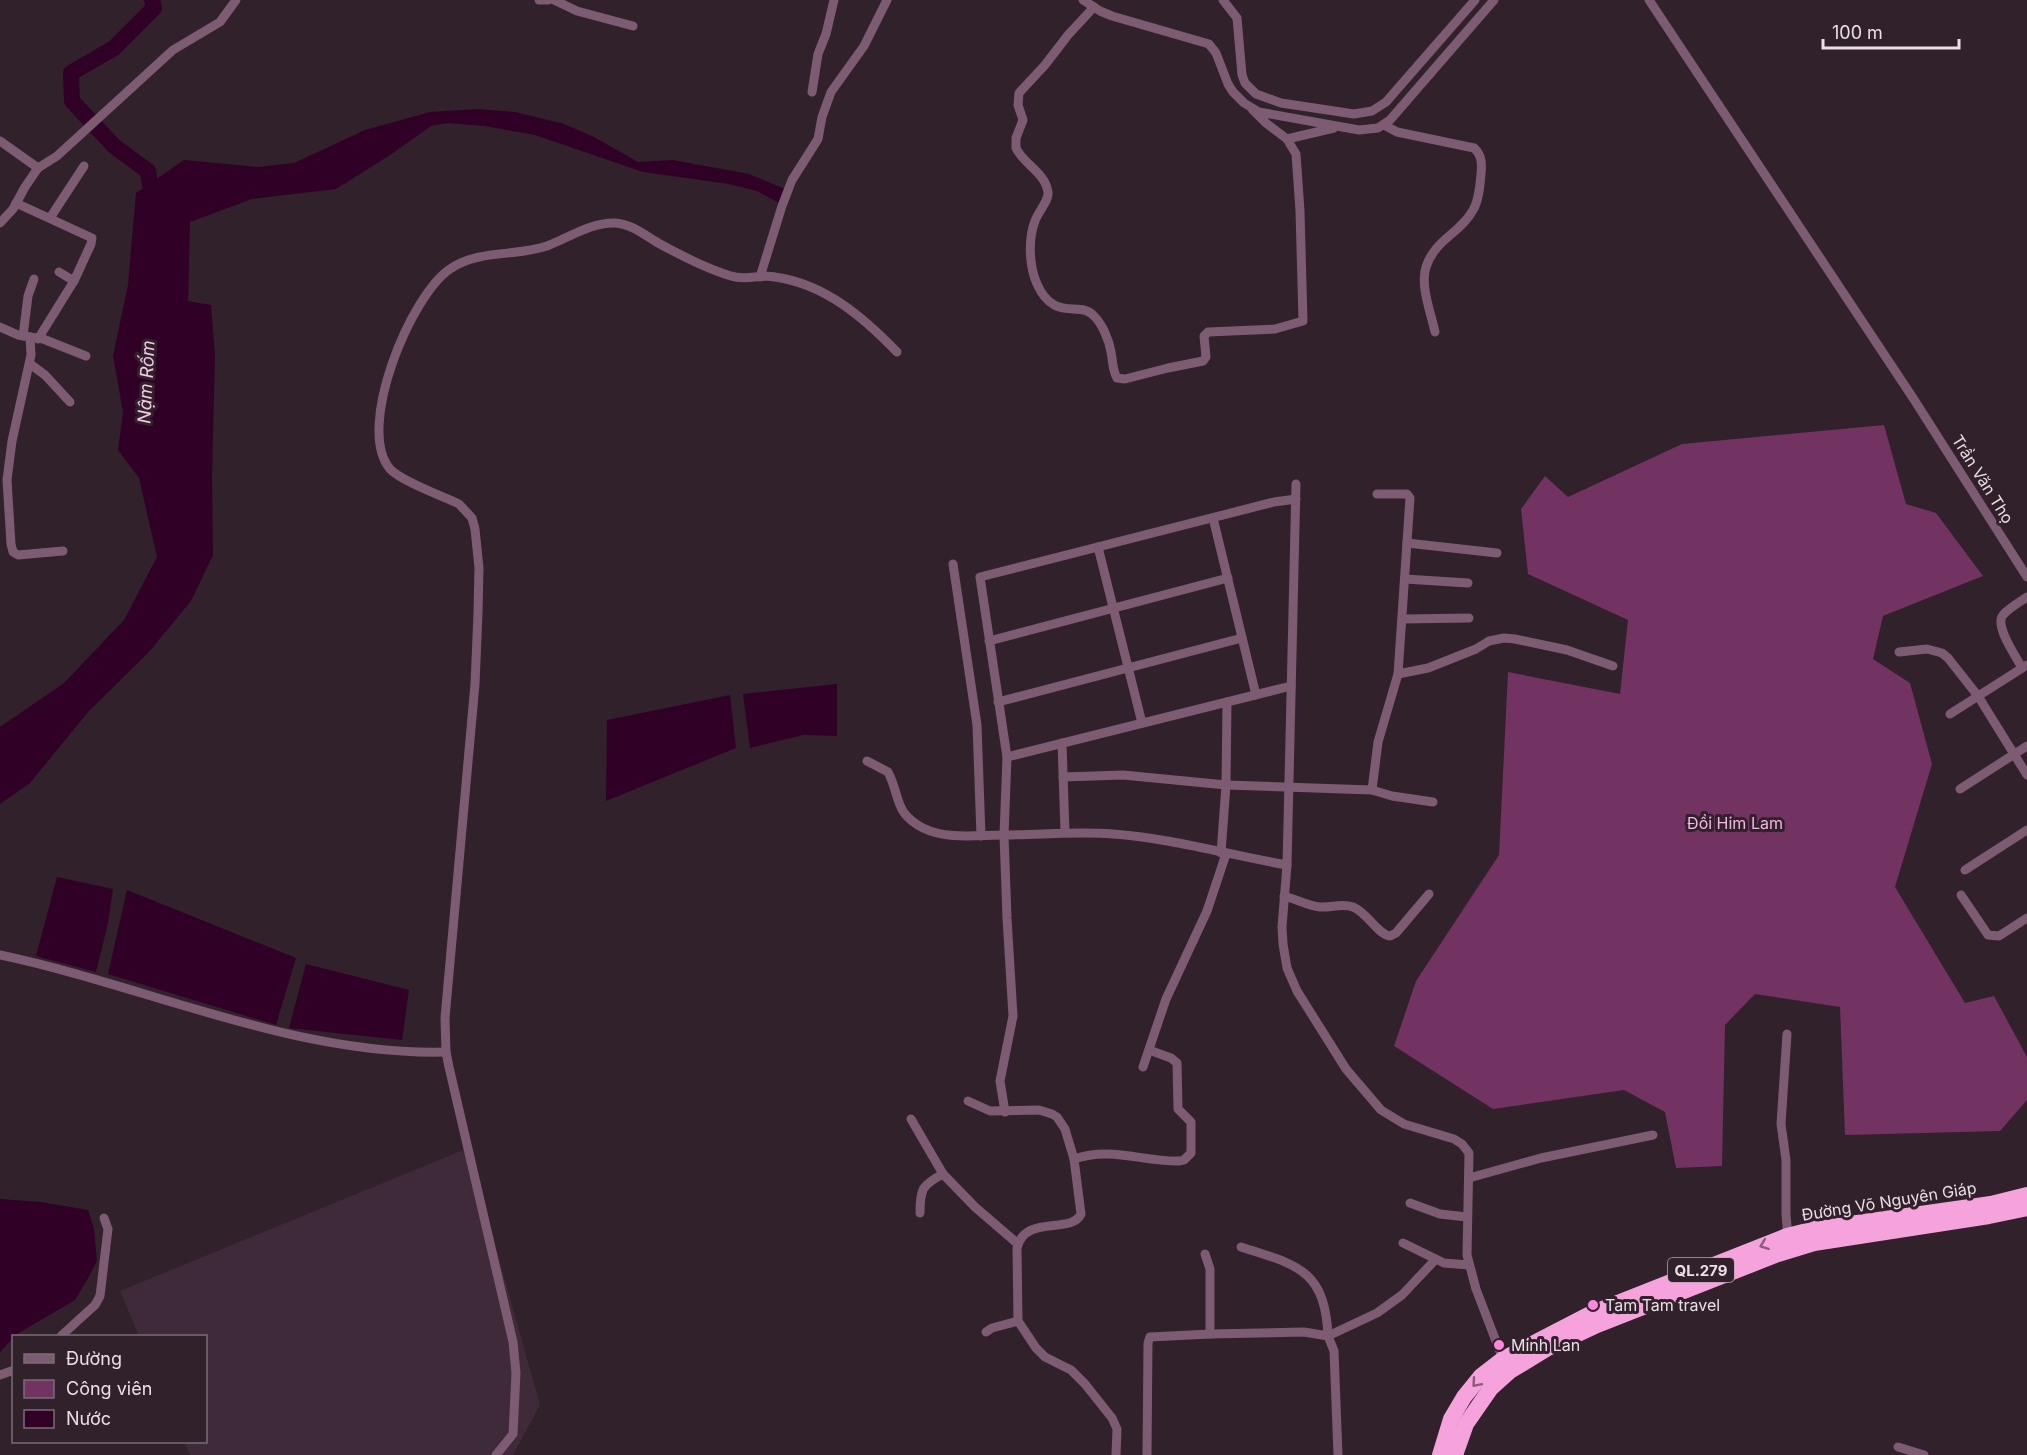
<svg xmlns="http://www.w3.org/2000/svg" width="2027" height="1455" font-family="Inter,sans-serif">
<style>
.built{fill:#3e2a38}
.green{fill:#723262}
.water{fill:#310027}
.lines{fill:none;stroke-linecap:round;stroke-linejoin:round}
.river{stroke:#310027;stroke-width:16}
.street{stroke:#7d5b72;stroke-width:9}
.highway{stroke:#f6a3dd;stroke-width:16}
.oneway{stroke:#895c7b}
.poi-dot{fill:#ff85df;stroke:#30212b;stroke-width:2}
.labels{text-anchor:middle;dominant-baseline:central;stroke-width:6;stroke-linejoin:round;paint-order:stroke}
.shield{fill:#30212b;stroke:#b2a7ae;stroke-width:1.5}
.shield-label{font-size:15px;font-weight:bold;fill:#eae0e6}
.street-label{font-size:16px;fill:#eae0e6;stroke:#30212b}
.park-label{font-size:16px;fill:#f5b6e2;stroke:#30212b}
.poi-label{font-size:16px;fill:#eae0e6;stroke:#30212b;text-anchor:start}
.water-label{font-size:18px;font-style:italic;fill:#f4cae7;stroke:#30212b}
</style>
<rect width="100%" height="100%" fill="#30212b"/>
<path class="built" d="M 468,1148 L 540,1405 L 513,1455 L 190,1455 L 184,1442 L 206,1442 L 206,1336 L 139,1336 L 120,1291 Z"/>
<path class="green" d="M 1884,425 L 1906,504 L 1936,513 L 1983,576 L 1883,616 L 1873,659 L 1910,683 L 1932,764 L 1895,887 L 1965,1003 L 1994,996 L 2027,1057 L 2027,1100 L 2000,1131 L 1845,1135 L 1840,1007 L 1755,994 L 1725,1025 L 1722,1166 L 1676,1168 L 1665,1112 L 1624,1090 L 1493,1109 L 1394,1046 L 1416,981 L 1499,855 L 1508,672 L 1620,694 L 1628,620 L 1528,574 L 1521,509 L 1545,476 L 1568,497 L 1682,444 Z"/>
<g class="water">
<path d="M 478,109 L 515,112 L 564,124 L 592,136 L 638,162 L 673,160 L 749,174 L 785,189 L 779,203 L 757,191 L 729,184 L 643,172 L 535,135 L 485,126 L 447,123 L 431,126 L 390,155 L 336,189 L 252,199 L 190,222 L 188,301 L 211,305 L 215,356 L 212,477 L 213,555 L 191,601 L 148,653 L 88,712 L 30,783 L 0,804 L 0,727 L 64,683 L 124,620 L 157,557 L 139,478 L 118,450 L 123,412 L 113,356 L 128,285 L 136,193 L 184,160 L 258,167 L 294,163 L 365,130 L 430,112 Z"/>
<path d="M 837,684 L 837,736 L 803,735 L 750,748 L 743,694 Z"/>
<path d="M 730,695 L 736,748 L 606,801 L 607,720 Z"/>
<path d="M 57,877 L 113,889 L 108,923 L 96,972 L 36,956 Z"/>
<path d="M 127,890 L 296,958 L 276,1025 L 108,974 Z"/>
<path d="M 306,964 L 409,990 L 402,1040 L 289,1028 Z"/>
<path d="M 0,1199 L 41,1202 L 88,1210 L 94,1229 L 97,1261 L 87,1280 L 75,1300 L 17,1334 L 0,1352 Z"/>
</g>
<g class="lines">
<path class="river" d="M 152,0 L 154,8 L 114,48 L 71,73 L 72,101 L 114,146 L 148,171 L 153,206"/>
<g class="street">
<path d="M 539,0 L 548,0"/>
<path d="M 554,0 L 577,11 L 633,26"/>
<path d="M 1083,0 L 1100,11 L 1112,16 L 1209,44 L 1216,53 L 1228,84 L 1233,92 L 1244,103 L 1259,112 L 1359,130 L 1378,128 L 1390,120 L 1494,0"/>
<path d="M 1223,0 L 1237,18 L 1242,75 L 1245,83 L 1256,94 L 1281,103 L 1354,114 L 1372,111 L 1386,102 L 1475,0"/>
<path d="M 1649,0 L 1913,398 L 2027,577"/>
<path d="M 1094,7 L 1068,35 L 1045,65 L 1019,93 L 1018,105 L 1023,120 L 1016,138 L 1016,148 C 1023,164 1045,172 1048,192 C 1049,201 1038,212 1035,221 C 1028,239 1029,266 1037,284 C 1054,322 1079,301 1093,315 C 1102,323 1109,340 1111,352 C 1113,361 1112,370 1117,378 L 1125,379 L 1168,368 L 1203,361 L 1206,357 L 1204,336 L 1208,332 L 1275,329 L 1303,321 L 1300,211 L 1296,154 L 1287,139 L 1266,123 L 1252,109"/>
<path d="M 812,92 L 818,54 L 826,34 L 834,0"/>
<path d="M 1384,125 L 1397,132 L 1474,148 C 1482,155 1482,164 1481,174 C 1480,185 1479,200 1473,210 C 1461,233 1435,239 1426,267 C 1420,286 1431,313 1435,332"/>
<path d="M 1287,139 L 1334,128"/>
<path d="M 0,141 L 38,168"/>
<path d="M 16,203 L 92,238 L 91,244 L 74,281"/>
<path d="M 50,218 L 84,166"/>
<path d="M 0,223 L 13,209 L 25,187 L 38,168 L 57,156 L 173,50 L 220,22 L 236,0"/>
<path d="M 760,277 L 782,206 L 792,180 L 818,139 L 822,117 L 831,92 L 864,46 L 887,0"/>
<path d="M 0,327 L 18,335 L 43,339 L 86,356"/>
<path d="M 23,336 L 28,296 L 34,279"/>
<path d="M 30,337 L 31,355 L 12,441 L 7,480 L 11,544 L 13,552 L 18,555 L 63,551"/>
<path d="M 38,339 L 74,281 L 59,272"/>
<path d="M 30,364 L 45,375 L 70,402"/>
<path d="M 1296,484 L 1287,865 L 1282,927 L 1283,944 L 1287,968 L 1297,991 L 1346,1069 L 1381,1110 L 1404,1124 L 1454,1139 L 1462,1144 L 1469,1153 L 1467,1255 L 1476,1289 L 1504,1362"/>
<path d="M 1213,518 L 1256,695"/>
<path d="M 1407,543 L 1497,553"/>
<path d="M 1098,547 L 1142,723"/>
<path d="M 953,564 L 977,725 L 981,836"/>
<path d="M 1405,579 L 1468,583"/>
<path d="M 1403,619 L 1469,618"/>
<path d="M 989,641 L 1228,578"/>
<path d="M 1899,652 L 1927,649 L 1942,653 L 1948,658 L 1978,696 L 2027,775"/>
<path d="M 2022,668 C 2016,656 1994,626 2003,615 C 2009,608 2020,602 2027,597"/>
<path d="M 1398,674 L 1428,668 L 1476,649 L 1489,641 L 1504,638 L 1515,639 L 1567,650 L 1613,666"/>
<path d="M 998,702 L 1242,638"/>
<path d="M 1950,714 L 2027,665"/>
<path d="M 1062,743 L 1065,832"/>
<path d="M 1007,757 L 1291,686"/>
<path d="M 867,761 L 888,772 C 901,797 893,812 923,828 C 947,840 978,835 1004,835 C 1040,835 1076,831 1113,834 C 1170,838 1230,855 1287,865"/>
<path d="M 1063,777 L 1123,775 L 1226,785 L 1372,790 L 1378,742 L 1398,674 L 1410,498 L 1407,494 L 1377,494"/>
<path d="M 1960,789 L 2027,746"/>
<path d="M 1372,790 L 1392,796 L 1433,802"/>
<path d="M 1221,853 L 1226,785 L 1227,702"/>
<path d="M 1965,870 L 2027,830"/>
<path d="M 1961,895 L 1988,935 L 1999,936 L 2027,918"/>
<path d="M 1284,896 C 1296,899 1308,906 1320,907 C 1331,908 1342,903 1353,907 C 1368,913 1377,934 1390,936 L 1396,933 L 1429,894"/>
<path d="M 0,955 C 147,986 294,1056 446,1052"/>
<path d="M 1787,1034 L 1781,1124 L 1786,1160 L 1786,1214 L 1788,1239"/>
<path d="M 1143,1067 L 1166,999 L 1207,911 L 1226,854"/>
<path d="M 968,1101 L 990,1111 L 1039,1110 L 1052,1114 L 1057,1117 L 1065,1129 L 1074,1159 L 1081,1214 C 1071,1235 1025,1214 1017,1248 L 1018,1321 L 1036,1348 L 1045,1357 L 1071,1370 L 1085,1384 L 1112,1418 L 1117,1429 L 1116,1455"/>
<path d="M 1005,1112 L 1000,1081 L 1013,1016 L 1007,918 L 1004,835 L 1007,757 L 980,577 L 1274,502 L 1296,499"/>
<path d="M 911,1119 L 943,1174 L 975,1207 L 1018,1244"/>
<path d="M 1074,1159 C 1112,1146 1142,1162 1180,1161 L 1184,1160 L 1191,1153 L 1191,1122 L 1178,1109 L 1177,1063 L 1171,1058 L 1149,1050"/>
<path d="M 1469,1178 L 1541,1158 L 1653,1135"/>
<path d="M 1410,1203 L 1440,1214 L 1467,1217"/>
<path d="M 920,1213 C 920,1189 922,1185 943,1174"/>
<path d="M 1403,1243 L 1444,1263 L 1469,1265"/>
<path d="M 1241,1247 C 1297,1265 1325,1269 1328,1336 L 1377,1313 L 1402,1295 L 1435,1260"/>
<path d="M 1205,1254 L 1210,1269 L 1210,1334"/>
<path d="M 986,1332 L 992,1328 L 1018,1321"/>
<path d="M 61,1336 L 95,1305 L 100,1296 L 108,1229 L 104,1218"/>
<path d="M 0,1375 L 14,1370"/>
<path d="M 1898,1447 L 1924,1455"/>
<path d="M 496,1455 L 513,1434 L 516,1373 L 513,1342 L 449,1067 L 446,1052 L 445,1018 L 475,684 L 478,613 L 479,568 L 475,529 L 472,518 L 459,504 C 442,496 401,481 390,469 C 355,428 411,295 450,269 C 479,249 515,257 547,246 C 568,238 592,222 615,223 C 632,224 646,236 660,244 C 682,256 707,269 731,276 C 746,281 760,274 775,277 C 825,284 863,317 897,352"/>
<path d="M 1147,1455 L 1148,1343 L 1150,1337 L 1210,1334 L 1304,1332 L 1328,1336 L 1334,1351 L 1338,1455"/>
</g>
<g class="highway">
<path d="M 1440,1455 L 1451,1419 L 1464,1397 L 1481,1376 L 1503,1359 L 1590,1314 L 1787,1236 L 1815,1229 L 1991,1204 L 2027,1195"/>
<path d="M 1455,1455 L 1466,1424 L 1491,1388 L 1510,1371 L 1548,1348 L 1597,1325 L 1778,1254 L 1814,1243 L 1989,1216 L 2027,1208"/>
</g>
</g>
<defs><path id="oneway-chevron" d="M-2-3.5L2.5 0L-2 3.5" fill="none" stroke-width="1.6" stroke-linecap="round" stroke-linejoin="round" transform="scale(1.5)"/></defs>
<g class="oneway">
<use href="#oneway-chevron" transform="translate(1764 1245) rotate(159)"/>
<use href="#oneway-chevron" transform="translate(1476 1383) rotate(131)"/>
</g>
<g class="poi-dot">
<circle cx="1593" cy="1305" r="6"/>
<circle cx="1499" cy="1345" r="6"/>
</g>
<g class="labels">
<rect class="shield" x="1668" y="1258" width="66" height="24" rx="4.5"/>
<g class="shield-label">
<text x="1701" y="1270">QL.279</text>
</g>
<g class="street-label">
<text transform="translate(1983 479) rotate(58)">Trần Văn Thọ</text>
<text transform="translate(1889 1201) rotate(-9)">Đường Võ Nguyên Giáp</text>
</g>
<g class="park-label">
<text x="1735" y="823">Đồi Him Lam</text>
</g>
<g class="poi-label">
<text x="1605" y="1305">Tam Tam travel</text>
<text x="1511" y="1345">Minh Lan</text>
</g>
<g class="water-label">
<text transform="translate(146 382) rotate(-87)">Nậm Rốm</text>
</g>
</g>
<rect x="12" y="1335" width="195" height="108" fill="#30212b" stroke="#7a6d76" stroke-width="1.5"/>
<rect x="24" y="1354" width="30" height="9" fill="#7d5b72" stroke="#7a6d76" stroke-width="1.5"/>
<text x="66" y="1365" font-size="18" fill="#eae0e6">Đường</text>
<rect x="24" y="1380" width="30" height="18" fill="#723262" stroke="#7a6d76" stroke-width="1.5"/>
<text x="66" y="1395" font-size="18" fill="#eae0e6">Công viên</text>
<rect x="24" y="1410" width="30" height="18" fill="#310027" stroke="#7a6d76" stroke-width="1.5"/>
<text x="66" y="1425" font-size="18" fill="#eae0e6">Nước</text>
<path d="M1823 39v9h136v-9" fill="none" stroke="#eae0e6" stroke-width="3"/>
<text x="1832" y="39" font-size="18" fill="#eae0e6" stroke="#30212b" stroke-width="4.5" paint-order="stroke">100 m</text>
</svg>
